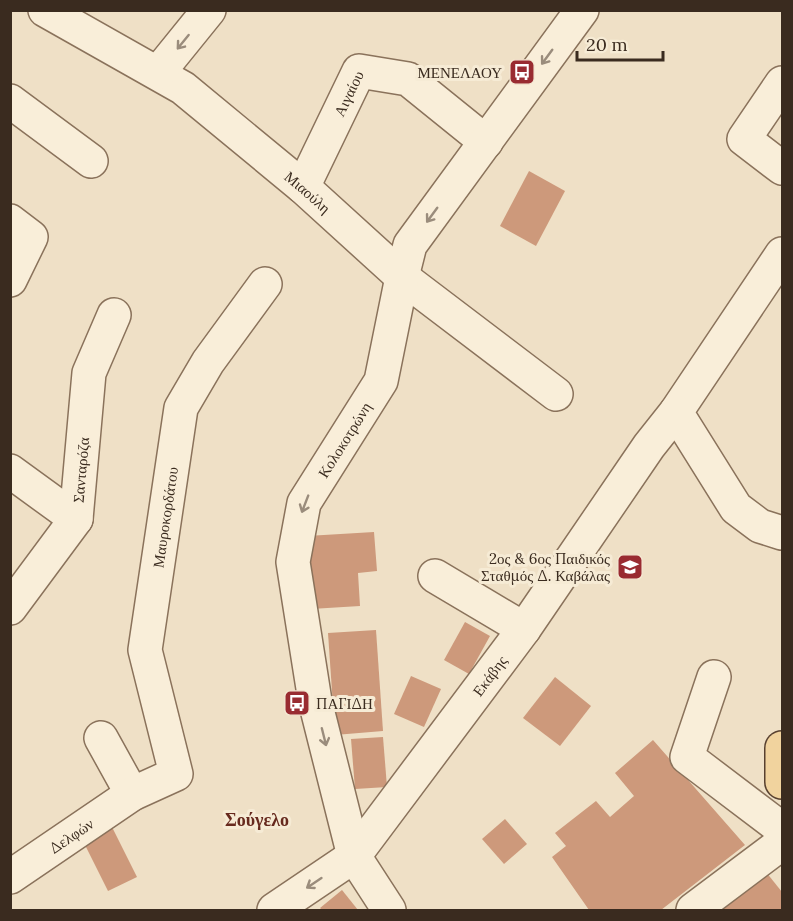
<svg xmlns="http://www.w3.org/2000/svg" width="793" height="921" font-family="Lora,serif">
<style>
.building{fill:#cd997b}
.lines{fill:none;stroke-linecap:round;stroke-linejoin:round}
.minor-casing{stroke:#8a725b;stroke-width:36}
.major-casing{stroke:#58402f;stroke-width:36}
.minor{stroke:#f9eed9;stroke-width:33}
.major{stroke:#f1d39e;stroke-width:33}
.oneway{stroke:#9a8c7c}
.labels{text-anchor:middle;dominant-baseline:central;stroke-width:6;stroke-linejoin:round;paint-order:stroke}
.poi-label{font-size:15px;fill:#3a2b1f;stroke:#f6ebd5;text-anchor:end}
.street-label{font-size:15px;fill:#3a2b1f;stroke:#f6ebd5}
.quarter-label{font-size:18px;font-weight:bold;fill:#672a1e;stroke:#f6ebd5}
</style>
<rect width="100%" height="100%" fill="#efe0c6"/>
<g class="building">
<path d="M 529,171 L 565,191 L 536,246 L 500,226 Z"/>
<path d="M 374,532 L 377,571 L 358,573 L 360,606 L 311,609 L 307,536 Z"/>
<path d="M 465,622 L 490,636 L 469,674 L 444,660 Z"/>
<path d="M 376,630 L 383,731 L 335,735 L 328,633 Z"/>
<path d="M 411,676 L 441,689 L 424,727 L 394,714 Z"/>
<path d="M 555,677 L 591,706 L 560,746 L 523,718 Z"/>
<path d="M 383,737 L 387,787 L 355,789 L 351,739 Z"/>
<path d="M 653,740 L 745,845 L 661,910 L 589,910 L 552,857 L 566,846 L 555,833 L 596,801 L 610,817 L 634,796 L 615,773 Z"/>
<path d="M 505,819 L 527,844 L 504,864 L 482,839 Z"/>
<path d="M 112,827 L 137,877 L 108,891 L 83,841 Z"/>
<path d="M 766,872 L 782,892 L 782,910 L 713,910 Z"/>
<path d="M 342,890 L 358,910 L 322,910 L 320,908 Z"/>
</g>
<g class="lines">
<g class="minor-casing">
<g id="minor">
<path id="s1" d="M 45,10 L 183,88 L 303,187 L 402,277 L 556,394"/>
<path d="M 158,73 L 209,10"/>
<path d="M 782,83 L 744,139 L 782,168"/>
<path d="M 10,101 L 91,161"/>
<path id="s2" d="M 303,187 L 359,71 L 408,79 L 486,142"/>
<path d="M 10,221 L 31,237 L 10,280"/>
<path d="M 782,254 L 676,412 L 736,508 L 760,526 L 782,533"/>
<path d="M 10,471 L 76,519"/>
<path d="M 435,576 L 524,629"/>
<path id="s3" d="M 10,608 L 76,519 L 89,373 L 114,315"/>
<path d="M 714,677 L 687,757 L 782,829"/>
<path d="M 101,738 L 132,794"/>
<path id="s4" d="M 10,877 L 132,794 L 176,774 L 145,650 L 181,408 L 208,362 L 265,284"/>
<path id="s5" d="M 274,910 L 354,856 L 524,629 L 649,446 L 676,412"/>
<path id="s6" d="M 389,910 L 354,856 L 315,701 L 293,562 L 304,503 L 381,381 L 402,277 L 410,245 L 582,10"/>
<path d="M 693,910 L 782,843"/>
</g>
</g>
<g class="major-casing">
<path id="major" d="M 782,748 L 782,782"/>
</g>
<use href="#minor" class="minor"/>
<use href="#major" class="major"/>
</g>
<defs><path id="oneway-shaft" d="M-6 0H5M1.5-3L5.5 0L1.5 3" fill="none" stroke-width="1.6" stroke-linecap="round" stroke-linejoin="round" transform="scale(1.5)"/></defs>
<g class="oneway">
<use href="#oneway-shaft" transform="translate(183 42) rotate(129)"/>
<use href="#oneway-shaft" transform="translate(547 57) rotate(126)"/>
<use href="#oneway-shaft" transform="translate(432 215) rotate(126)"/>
<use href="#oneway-shaft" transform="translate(305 504) rotate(111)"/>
<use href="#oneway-shaft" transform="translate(324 737) rotate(76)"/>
<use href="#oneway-shaft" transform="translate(314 883) rotate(146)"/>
</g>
<defs>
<g id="bus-square" transform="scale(1.35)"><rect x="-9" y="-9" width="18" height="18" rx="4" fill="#992b31" stroke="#f6ebd5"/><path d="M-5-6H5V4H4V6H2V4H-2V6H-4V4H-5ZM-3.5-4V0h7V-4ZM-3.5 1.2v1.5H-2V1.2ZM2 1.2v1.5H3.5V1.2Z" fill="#fff"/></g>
<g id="school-square" transform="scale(1.35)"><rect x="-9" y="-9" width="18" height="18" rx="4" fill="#992b31" stroke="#f6ebd5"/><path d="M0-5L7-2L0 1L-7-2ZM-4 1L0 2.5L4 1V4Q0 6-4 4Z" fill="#fff"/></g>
</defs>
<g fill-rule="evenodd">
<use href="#bus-square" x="522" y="72"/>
<use href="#school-square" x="630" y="567"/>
<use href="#bus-square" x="297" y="703"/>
</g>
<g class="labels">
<g class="poi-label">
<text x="502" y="72">ΜΕΝΕΛΑΟΥ</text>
<text x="610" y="558">2ος &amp; 6ος Παιδικός<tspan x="610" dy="17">Σταθμός Δ. Καβάλας</tspan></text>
<text x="316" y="703" text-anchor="start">ΠΑΓΙΔΗ</text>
</g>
<g class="street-label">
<text stroke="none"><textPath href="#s2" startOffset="104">Αιγαίου</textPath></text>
<text stroke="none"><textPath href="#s1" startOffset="321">Μιαούλη</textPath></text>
<text stroke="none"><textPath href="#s6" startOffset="500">Κολοκοτρώνη</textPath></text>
<text stroke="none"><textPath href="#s3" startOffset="160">Σανταρόζα</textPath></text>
<text stroke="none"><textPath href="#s4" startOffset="458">Μαυροκορδάτου</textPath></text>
<text stroke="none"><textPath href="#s5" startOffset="322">Εκάβης</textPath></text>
<text stroke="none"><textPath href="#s4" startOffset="74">Δελφών</textPath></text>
</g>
<g class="quarter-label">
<text x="257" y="819">Σούγελο</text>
</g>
</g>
<rect width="793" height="921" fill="none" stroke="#3a2b1f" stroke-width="24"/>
<path d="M577 51v9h86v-9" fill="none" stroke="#3a2b1f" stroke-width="3"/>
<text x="586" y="51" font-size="18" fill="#3a2b1f" stroke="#f6ebd5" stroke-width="4.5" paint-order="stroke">20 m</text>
</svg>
